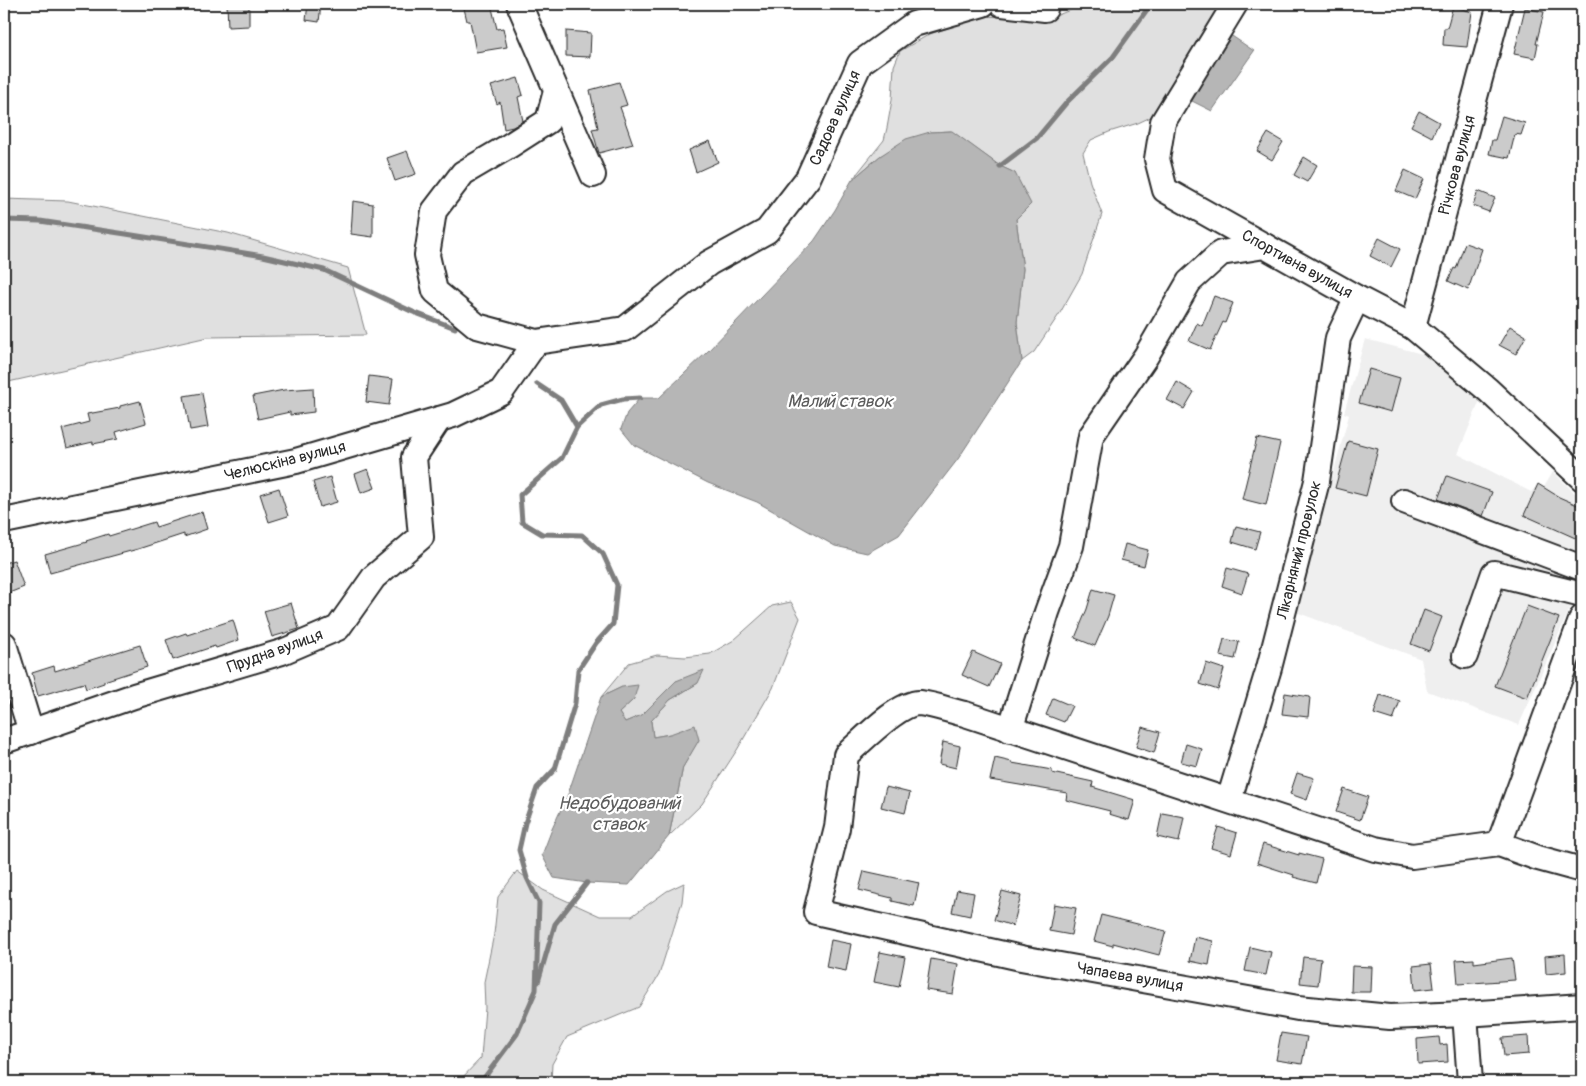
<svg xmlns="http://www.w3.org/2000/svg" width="1586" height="1086" font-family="Pangolin,sans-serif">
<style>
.built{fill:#efefef}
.green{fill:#e0e0e0;stroke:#868686}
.water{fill:#b6b6b6;stroke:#7e7e7e}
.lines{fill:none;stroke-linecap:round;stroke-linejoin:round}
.stream{stroke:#7e7e7e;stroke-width:5}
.building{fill:#cbcbcb;stroke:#2b2b2b}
.minor-casing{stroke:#2b2b2b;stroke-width:28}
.minor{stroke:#fff;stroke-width:24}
.labels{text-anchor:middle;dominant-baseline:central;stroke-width:4.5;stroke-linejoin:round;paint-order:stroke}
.street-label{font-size:16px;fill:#2b2b2b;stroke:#fff}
.water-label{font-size:18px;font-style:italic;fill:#5c5c5c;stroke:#fff}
</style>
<rect width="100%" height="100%" fill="#fff"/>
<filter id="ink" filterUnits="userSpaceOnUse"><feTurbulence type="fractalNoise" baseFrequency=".02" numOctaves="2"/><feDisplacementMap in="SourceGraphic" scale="10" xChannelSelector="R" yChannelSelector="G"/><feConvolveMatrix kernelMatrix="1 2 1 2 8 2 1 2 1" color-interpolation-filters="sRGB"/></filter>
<g filter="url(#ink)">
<path class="built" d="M 1365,339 L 1434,357 L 1481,398 L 1458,454 L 1531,492 L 1538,484 L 1544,487 L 1553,472 L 1582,500 L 1582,581 L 1519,725 L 1427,691 L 1421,659 L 1296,612 L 1349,415 L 1344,413 Z"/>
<g class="green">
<path d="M 1085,4 L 1219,4 L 1199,44 L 1155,115 L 1138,123 L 1109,132 L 1091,140 L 1083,153 L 1090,182 L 1102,214 L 1082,274 L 1060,313 L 1034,352 L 1022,361 L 1017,322 L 1023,269 L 1016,219 L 1015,173 L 1000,166 L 951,131 L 930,132 L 880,156 L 852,180 L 884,140 L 887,128 L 892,100 L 894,66 L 900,51 L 930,34 L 983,16 L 1048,19 Z"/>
<path d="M 4,199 L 68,201 L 228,233 L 348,268 L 366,335 L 208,337 L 4,383 Z"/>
<path d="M 791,602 L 800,618 L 773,688 L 737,750 L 702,804 L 669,836 L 683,767 L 699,739 L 670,734 L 653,737 L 651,721 L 670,700 L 698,683 L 676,681 L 642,715 L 625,722 L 619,713 L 634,699 L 622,687 L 601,697 L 629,663 L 657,655 L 685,657 L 710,654 L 734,640 L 772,606 Z"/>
<path d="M 517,871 L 543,890 L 600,916 L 632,916 L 667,891 L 684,883 L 682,902 L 659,975 L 639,1007 L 567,1037 L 552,1064 L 551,1082 L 461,1082 L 461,1079 L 481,1058 L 485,1008 L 484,982 L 494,934 L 498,897 Z"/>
</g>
<g class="water">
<path d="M 1229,34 L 1254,51 L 1212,111 L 1186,98 Z"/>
<path d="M 952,131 L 1000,166 L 1015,173 L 1031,204 L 1016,219 L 1023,269 L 1017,322 L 1022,361 L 958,459 L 899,535 L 867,553 L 835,546 L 757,502 L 708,483 L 634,445 L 621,429 L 627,413 L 640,398 L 659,398 L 707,352 L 814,241 L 835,210 L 852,180 L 880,156 L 906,139 L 930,132 Z"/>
<path d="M 704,670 L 698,683 L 670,700 L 651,721 L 653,737 L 670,734 L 695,725 L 699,740 L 683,767 L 669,836 L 629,885 L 587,883 L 554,878 L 542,855 L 552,829 L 568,794 L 601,697 L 622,687 L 638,685 L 634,699 L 619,713 L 625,722 L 642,715 L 676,681 Z"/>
</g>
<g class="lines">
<g class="stream">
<path d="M 1000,166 L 1037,138 L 1067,102 L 1113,57 L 1151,4"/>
<path d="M 4,220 L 40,221 L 126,234 L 263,256 L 324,270 L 413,312 L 455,328"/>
<path d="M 537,384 L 561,400 L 577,427"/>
<path d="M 538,982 L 555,924 L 587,883"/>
<path d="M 481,1082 L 517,1034 L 536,990 L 539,903 L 527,878 L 519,850 L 525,823 L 537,788 L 555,769 L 575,703 L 578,670 L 596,643 L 613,624 L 617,585 L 603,554 L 582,535 L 542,534 L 522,522 L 520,495 L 562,458 L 577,427 L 601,405 L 623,399 L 640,398"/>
</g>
</g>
<g class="building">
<path d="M 227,4 L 249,4 L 249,26 L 228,27 Z"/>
<path d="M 308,4 L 321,4 L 319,22 L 306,20 Z"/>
<path d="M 463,4 L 491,4 L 497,29 L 503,28 L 507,47 L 476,52 L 470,21 L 467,21 Z"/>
<path d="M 1453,6 L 1472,12 L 1467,47 L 1443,45 L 1444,28 L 1447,28 Z"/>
<path d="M 1525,8 L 1544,12 L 1536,44 L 1538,44 L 1535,58 L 1514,54 Z"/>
<path d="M 566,31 L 591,33 L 590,57 L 566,56 Z"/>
<path d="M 518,78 L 523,95 L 518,97 L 523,121 L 513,127 L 504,129 L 500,102 L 497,104 L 491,86 Z"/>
<path d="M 619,82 L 627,105 L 620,107 L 633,144 L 599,153 L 592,129 L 598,128 L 590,90 Z"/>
<path d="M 1419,111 L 1439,122 L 1432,137 L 1411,126 Z"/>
<path d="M 1502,116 L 1525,123 L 1521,135 L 1515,134 L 1509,158 L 1489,154 L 1492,140 L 1495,140 Z"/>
<path d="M 1268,133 L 1283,142 L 1272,160 L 1257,151 Z"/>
<path d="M 710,141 L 718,162 L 696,172 L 689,150 Z"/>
<path d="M 407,151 L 416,174 L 395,181 L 387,158 Z"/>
<path d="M 1304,157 L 1317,165 L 1307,182 L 1294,175 Z"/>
<path d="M 1405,170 L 1424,179 L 1415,199 L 1396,191 Z"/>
<path d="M 1478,191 L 1495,198 L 1489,212 L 1473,206 Z"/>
<path d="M 353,201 L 373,204 L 373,237 L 351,234 Z"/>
<path d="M 1379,238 L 1400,249 L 1391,267 L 1370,256 Z"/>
<path d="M 1465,243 L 1482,249 L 1468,290 L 1448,281 L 1454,268 L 1456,269 Z"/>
<path d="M 1214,296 L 1233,303 L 1225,323 L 1223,322 L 1210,350 L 1189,341 L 1197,323 L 1202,326 Z"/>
<path d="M 1510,326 L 1526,336 L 1516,354 L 1499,345 Z"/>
<path d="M 1369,369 L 1400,378 L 1391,412 L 1359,403 Z"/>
<path d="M 369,376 L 393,379 L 389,405 L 366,402 Z"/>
<path d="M 1177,382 L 1194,392 L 1184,409 L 1167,400 Z"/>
<path d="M 313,388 L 314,412 L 290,415 L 290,412 L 258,419 L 253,396 L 284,390 Z"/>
<path d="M 202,393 L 208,427 L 190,430 L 184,396 Z"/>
<path d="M 140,401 L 146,423 L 116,432 L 118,439 L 93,444 L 93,442 L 67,448 L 62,429 L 89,422 L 87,414 L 120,408 L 120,406 Z"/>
<path d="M 1257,438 L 1280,443 L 1266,505 L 1242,499 Z"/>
<path d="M 1348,441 L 1378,449 L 1366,496 L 1335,488 Z"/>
<path d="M 368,469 L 375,488 L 361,493 L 355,474 Z"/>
<path d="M 1447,476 L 1492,492 L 1483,516 L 1438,499 Z"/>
<path d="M 330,477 L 337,502 L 320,507 L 313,482 Z"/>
<path d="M 1538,484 L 1559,497 L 1582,507 L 1582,541 L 1524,515 Z"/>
<path d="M 279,488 L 288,516 L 269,522 L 260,494 Z"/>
<path d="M 202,512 L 207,529 L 184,537 L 184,534 L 138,549 L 50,573 L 45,554 L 87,542 L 86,541 L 108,534 L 109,536 L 154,522 L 156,527 Z"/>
<path d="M 1236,526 L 1260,532 L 1255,549 L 1232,542 Z"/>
<path d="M 1125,544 L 1148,550 L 1144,566 L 1121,560 Z"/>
<path d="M 14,560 L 24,587 L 4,595 L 4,563 Z"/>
<path d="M 1227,568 L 1248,574 L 1242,593 L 1222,586 Z"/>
<path d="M 1093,589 L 1114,595 L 1108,616 L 1095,646 L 1075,638 L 1087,609 Z"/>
<path d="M 291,603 L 299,629 L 272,637 L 264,611 Z"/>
<path d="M 1527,606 L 1559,618 L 1527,698 L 1495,686 Z"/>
<path d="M 1424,610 L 1442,617 L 1429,651 L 1411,644 Z"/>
<path d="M 233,620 L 239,640 L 216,648 L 215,646 L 173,660 L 166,640 L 186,633 L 187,635 Z"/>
<path d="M 1224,639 L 1239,642 L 1235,659 L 1220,656 Z"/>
<path d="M 140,645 L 147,667 L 104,681 L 104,683 L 86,689 L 84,683 L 38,696 L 32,673 L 54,666 L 55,671 Z"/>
<path d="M 973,652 L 1000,664 L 989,687 L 962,675 Z"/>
<path d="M 1206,663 L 1224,669 L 1218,690 L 1200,684 Z"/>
<path d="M 1285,693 L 1310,697 L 1308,717 L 1282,714 Z"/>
<path d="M 1380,695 L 1400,701 L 1393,720 L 1374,714 Z"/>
<path d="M 1053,698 L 1072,706 L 1064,722 L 1046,715 Z"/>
<path d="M 1142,727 L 1160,732 L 1154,753 L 1136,747 Z"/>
<path d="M 943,742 L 960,746 L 956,768 L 939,764 Z"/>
<path d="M 1186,744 L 1202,749 L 1197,766 L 1181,762 Z"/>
<path d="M 995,758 L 1012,762 L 1012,763 L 1052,770 L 1052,773 L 1093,782 L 1092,787 L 1135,800 L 1129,820 L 1109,814 L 1110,811 L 1066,800 L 1067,793 L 990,780 Z"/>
<path d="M 1297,773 L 1314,778 L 1307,800 L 1290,794 Z"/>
<path d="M 886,787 L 910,793 L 905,813 L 881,807 Z"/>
<path d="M 1344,789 L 1368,797 L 1360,820 L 1336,812 Z"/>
<path d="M 1162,813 L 1184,817 L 1179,842 L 1157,837 Z"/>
<path d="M 1218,827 L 1237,833 L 1231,854 L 1211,848 Z"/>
<path d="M 1263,844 L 1299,855 L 1299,853 L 1322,859 L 1316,883 L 1293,877 L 1294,875 L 1257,863 Z"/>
<path d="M 864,871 L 919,883 L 914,906 L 892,901 L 892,898 L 859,890 Z"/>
<path d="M 957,890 L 974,893 L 970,916 L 952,912 Z"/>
<path d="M 1002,891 L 1021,896 L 1013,926 L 994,920 Z"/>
<path d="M 1054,904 L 1076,908 L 1071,935 L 1049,931 Z"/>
<path d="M 1101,915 L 1166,931 L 1159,955 L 1113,943 L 1113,946 L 1094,941 Z"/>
<path d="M 1195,937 L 1213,941 L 1209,965 L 1190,961 Z"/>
<path d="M 831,940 L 851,944 L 846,971 L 826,967 Z"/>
<path d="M 1250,947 L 1271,952 L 1266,975 L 1245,971 Z"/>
<path d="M 880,952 L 905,957 L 899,987 L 874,982 Z"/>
<path d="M 1565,954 L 1566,972 L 1546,974 L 1545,956 Z"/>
<path d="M 1303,957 L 1321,959 L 1318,985 L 1300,983 Z"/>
<path d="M 1512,958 L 1515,980 L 1458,984 L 1456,960 L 1474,959 L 1474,963 Z"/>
<path d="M 931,959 L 958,964 L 953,994 L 926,990 Z"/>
<path d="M 1431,964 L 1434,988 L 1415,990 L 1413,966 Z"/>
<path d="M 1352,966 L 1372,967 L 1371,992 L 1351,992 Z"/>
<path d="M 1281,1033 L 1307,1037 L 1302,1064 L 1276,1060 Z"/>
<path d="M 1528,1036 L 1529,1054 L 1504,1056 L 1502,1038 Z"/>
<path d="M 1439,1037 L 1440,1045 L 1447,1044 L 1448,1062 L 1418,1064 L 1417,1039 Z"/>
</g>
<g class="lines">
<g class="minor-casing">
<g id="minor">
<path d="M 519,4 L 593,175"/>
<path d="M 1002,4 L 1045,9 L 1042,4"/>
<path d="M 1235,4 L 1163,122 L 1157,159 L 1165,190 L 1357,298 L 1413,327 L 1488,390 L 1582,478"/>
<path d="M 556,91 L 548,121 L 509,146 L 463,173 L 434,211 L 427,255 L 435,291 L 477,326 L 536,342 L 625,329 L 709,263 L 767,231 L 808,178 L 860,63 L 914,24 L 983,4"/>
<path d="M 1413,327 L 1500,4"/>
<path d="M 1404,501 L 1582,568"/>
<path d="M 4,521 L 296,461 L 453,415 L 501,392 L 536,342"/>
<path d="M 4,644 L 31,732"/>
<path d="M 1465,656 L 1494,573 L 1582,595"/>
<path d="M 1010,730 L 1047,612 L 1071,546 L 1091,436 L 1146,356 L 1189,282 L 1221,253 L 1265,246"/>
<path d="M 4,741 L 134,696 L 282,652 L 338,628 L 374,577 L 421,537 L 414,457 L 439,419"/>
<path d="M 1229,800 L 1269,668 L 1317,481 L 1338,338 L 1357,298"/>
<path d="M 1499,844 L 1582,618"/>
<path d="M 1582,870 L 1538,858 L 1499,844 L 1412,856 L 1375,849 L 965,714 C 951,711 935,705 920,703 C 899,702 862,741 846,755 L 837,828 L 816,912 L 1021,958 L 1298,1008 L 1390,1017 L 1465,1014 L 1582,1006"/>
<path d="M 1465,1014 L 1470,1082"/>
</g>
</g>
<use href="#minor" class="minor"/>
</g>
</g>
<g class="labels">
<g class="street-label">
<text transform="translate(835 118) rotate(-66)">Садова вулиця</text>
<text transform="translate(1457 165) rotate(-75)">Річкова вулиця</text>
<text transform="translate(1297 264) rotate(29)">Спортивна вулиця</text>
<text transform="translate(285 461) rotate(-14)">Челюскіна вулиця</text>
<text transform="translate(1299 550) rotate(-76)">Лікарняний провулок</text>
<text transform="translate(275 651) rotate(-20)">Прудна вулиця</text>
<text transform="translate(1130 977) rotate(10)">Чапаєва вулиця</text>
</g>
<g class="water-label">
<text x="840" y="401">Малий ставок</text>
<text x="619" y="803">Недобудований<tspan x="619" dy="21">ставок</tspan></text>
</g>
</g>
<rect width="1586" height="1086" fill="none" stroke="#fff" stroke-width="20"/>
<rect x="10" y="10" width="1566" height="1066" fill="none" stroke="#2b2b2b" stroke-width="2" filter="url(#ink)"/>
</svg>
